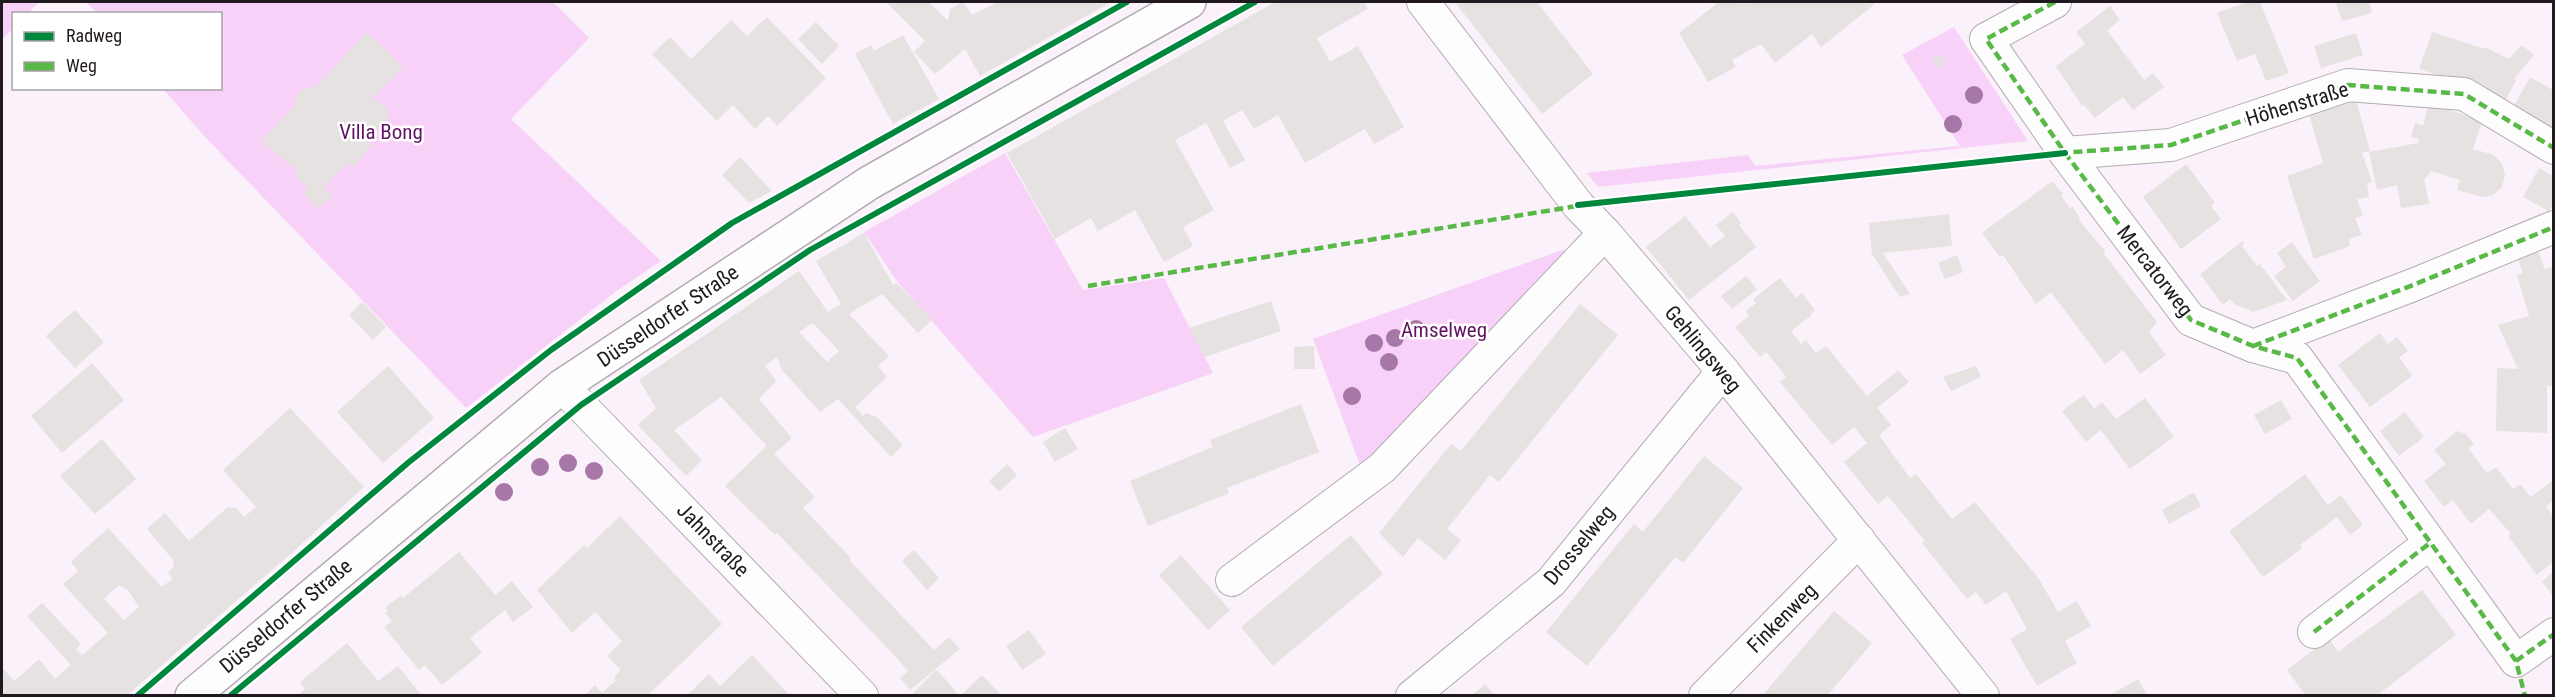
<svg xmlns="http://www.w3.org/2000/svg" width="2555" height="697" font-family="'Roboto Condensed',sans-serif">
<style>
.green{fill:#f8d1f8}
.building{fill:#e6e2e1;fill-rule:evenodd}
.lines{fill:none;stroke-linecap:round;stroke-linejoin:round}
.street-casing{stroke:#b2abb1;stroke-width:34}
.secondary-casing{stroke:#b2abb1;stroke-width:36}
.street{stroke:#fefdfe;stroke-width:32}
.secondary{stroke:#fefdfe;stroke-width:33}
.quiet{stroke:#58b947;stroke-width:4.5;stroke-dasharray:9 4.5;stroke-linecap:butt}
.cycleway-casing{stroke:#fff;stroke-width:10}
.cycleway{stroke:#00873e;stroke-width:6}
.tree{fill:#a677a7}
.labels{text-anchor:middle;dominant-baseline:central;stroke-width:5;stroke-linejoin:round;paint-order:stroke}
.street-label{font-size:21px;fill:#201a20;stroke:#fff}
.park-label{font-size:21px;fill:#601363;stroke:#fff}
</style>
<rect width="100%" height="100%" fill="#fbf1fa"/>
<g class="green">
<path d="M 2,2 L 40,2 L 28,13 L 14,14 L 13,28 L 2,40 Z"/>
<path d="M 86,2 L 553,2 L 589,38 L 511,119 L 661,261 L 618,290 L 466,408 L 206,138 L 163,89 L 220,88 L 220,14 L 97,13 Z"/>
<path d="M 1954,27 L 2028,141 L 1598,187 L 1587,173 L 1748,155 L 1755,166 L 1960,146 L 1902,55 Z"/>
<path d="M 1005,153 L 1083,290 L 1164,278 L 1213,373 L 1033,437 L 896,280 L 864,232 Z"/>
<path d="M 1565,249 L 1555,271 L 1362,470 L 1313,339 Z"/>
</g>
<g class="building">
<path d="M 886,2 L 929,2 L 948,21 L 950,9 L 963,2 L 972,15 L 998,2 L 1111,2 L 980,76 L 965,49 L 935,74 L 914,52 L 925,41 Z"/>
<path d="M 1275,2 L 1364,2 L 1368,9 L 1317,38 L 1330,62 L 1358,46 L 1404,127 L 1374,144 L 1365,129 L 1305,163 L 1278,115 L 1254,129 L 1242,110 L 1223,121 L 1245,160 L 1230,168 L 1206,123 L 1175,140 L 1214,210 L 1183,227 L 1193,246 L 1164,262 L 1135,210 L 1098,231 L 1091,218 L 1055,239 L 1007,153 Z"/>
<path d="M 1455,2 L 1537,2 L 1593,74 L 1542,114 Z"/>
<path d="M 1719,2 L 1742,2 L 1744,4 L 1746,2 L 1872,2 L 1875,4 L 1821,47 L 1812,34 L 1775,63 L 1761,44 L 1732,60 L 1736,67 L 1708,82 L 1679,33 Z"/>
<path d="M 2247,2 L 2260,2 L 2289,73 L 2266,81 L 2255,54 L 2237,61 L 2217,13 Z"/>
<path d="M 2336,2 L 2369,2 L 2372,13 L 2342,21 Z"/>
<path d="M 2110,6 L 2120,20 L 2107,30 L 2144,80 L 2153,73 L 2164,87 L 2133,110 L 2123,97 L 2095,118 L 2084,105 L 2082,106 L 2056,66 L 2085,44 L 2076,32 Z"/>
<path d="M 767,17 L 826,78 L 777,126 L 768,116 L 755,129 L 733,105 L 717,121 L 652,54 L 670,37 L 691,59 L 731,20 L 747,36 Z"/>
<path d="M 816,22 L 839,46 L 822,64 L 798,39 Z"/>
<path d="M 367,32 L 403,67 L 373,98 L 387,108 L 388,119 L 382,128 L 377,128 L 371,135 L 372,137 L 368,142 L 372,145 L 353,167 L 349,163 L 344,168 L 343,166 L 324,187 L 332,194 L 319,209 L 304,194 L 308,189 L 294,175 L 298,171 L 261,142 L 291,109 L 293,111 L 296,97 L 302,90 L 317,86 Z"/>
<path d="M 2432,32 L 2485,49 L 2485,47 L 2509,59 L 2522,45 L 2534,55 L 2514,79 L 2516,80 L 2504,104 L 2466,84 L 2419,69 Z"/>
<path d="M 2356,33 L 2363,55 L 2321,68 L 2314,46 Z"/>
<path d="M 903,35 L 939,99 L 893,124 L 855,54 L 871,45 L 874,51 Z"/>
<path d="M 1941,55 L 1946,62 L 1936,68 L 1932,60 Z"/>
<path d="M 2530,77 L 2553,90 L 2553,130 L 2513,108 Z"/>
<path d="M 2356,100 L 2370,151 L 2362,153 L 2372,182 L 2367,183 L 2369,197 L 2357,199 L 2363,216 L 2355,218 L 2362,235 L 2349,239 L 2350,246 L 2314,259 L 2287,176 L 2323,163 L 2309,114 Z"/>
<path d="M 2429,103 L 2482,121 L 2473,149 L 2494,155 L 2502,164 L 2505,175 L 2502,187 L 2493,195 L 2482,197 L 2457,190 L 2460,180 L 2431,171 L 2424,180 L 2429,204 L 2401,208 L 2397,185 L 2377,190 L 2369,152 L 2418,143 L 2419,139 L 2411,137 L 2415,123 L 2423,126 Z"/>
<path d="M 740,157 L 772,191 L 749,203 L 722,175 Z"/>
<path d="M 2186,164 L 2215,203 L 2211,206 L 2221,219 L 2181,249 L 2143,197 Z"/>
<path d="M 2539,168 L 2553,176 L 2553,204 L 2549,211 L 2523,197 Z"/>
<path d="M 2051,182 L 2054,183 L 2063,194 L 2061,196 L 2070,208 L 2072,206 L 2080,218 L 2078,219 L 2105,251 L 2104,254 L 2157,322 L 2149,332 L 2166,355 L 2140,374 L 2123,350 L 2105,364 L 2051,292 L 2036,304 L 2003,255 L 2000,257 L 1982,233 Z"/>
<path d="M 1733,212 L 1741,223 L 1739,225 L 1756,247 L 1689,300 L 1646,247 L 1685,216 L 1710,247 L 1725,236 L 1716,225 Z"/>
<path d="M 1949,214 L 1952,246 L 1883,253 L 1910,294 L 1900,297 L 1872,254 L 1869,223 Z"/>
<path d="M 864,233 L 893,285 L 897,283 L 932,320 L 918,333 L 882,294 L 849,314 L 889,356 L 878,366 L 887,377 L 855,407 L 863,416 L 866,413 L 877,417 L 903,445 L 891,457 L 838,399 L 820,412 L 782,370 L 777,357 L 765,366 L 776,381 L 759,399 L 792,438 L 774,454 L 815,497 L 803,508 L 851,558 L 849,560 L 934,650 L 949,637 L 960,649 L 910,690 L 900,678 L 908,671 L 895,656 L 777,533 L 775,535 L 725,486 L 767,446 L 721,397 L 674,430 L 702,460 L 686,476 L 638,425 L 656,408 L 639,380 L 799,271 L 828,312 L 841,304 L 816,261 ZM 813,323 L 839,351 L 827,362 L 799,332 Z"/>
<path d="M 2243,241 L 2244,244 L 2242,246 L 2257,266 L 2260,264 L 2287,300 L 2253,312 L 2234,304 L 2230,299 L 2223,305 L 2200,274 Z"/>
<path d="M 2292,242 L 2320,281 L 2293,301 L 2274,276 L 2286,267 L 2277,253 Z"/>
<path d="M 2538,250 L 2545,270 L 2553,266 L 2553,386 L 2547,386 L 2547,433 L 2496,431 L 2497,368 L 2518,369 L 2498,325 L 2529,316 L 2517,275 L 2523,273 L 2517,257 Z"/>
<path d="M 1957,255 L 1963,272 L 1945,279 L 1938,263 Z"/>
<path d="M 1746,276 L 1757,289 L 1732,309 L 1721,296 Z"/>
<path d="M 1780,278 L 1796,298 L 1802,293 L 1815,310 L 1811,314 L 1812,315 L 1791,331 L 1801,344 L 1806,340 L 1816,353 L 1826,346 L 1867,396 L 1898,370 L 1909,382 L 1877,408 L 1891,425 L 1879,435 L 1910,478 L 1916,474 L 1952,519 L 1975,502 L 2039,579 L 2058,612 L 2077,601 L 2091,626 L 2065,641 L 2077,663 L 2037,686 L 2010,639 L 2027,629 L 2006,591 L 1986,605 L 1976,592 L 1967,599 L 1922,543 L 1925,541 L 1888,496 L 1878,504 L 1844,462 L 1867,443 L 1854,427 L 1832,445 L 1780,382 L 1786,377 L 1776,364 L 1766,352 L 1760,357 L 1735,327 L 1749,316 L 1746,311 L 1756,303 L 1753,299 Z"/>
<path d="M 1271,301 L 1281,331 L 1205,357 L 1189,328 Z"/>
<path d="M 362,302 L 386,327 L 373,340 L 349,315 Z"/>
<path d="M 1580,304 L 1618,335 L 1499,482 L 1490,475 L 1447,529 L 1461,540 L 1445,560 L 1418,538 L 1403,557 L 1379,533 L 1451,444 L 1461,451 Z"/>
<path d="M 75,310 L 104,342 L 75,368 L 46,336 Z"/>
<path d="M 2380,333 L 2388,344 L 2397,337 L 2408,351 L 2399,357 L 2412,376 L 2370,407 L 2338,365 Z"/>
<path d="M 1314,346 L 1315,369 L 1294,369 L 1294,347 Z"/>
<path d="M 92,363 L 124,400 L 62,453 L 31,416 Z"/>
<path d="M 388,366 L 434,418 L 383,463 L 337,412 Z"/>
<path d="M 1976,366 L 1981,377 L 1951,391 L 1943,377 Z"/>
<path d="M 2084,395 L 2094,409 L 2102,402 L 2116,419 L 2145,398 L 2174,437 L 2130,469 L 2101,430 L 2086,442 L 2062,411 Z"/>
<path d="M 2281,400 L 2292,419 L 2265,434 L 2254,415 Z"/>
<path d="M 1301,404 L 1319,452 L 1227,488 L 1229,493 L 1148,526 L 1130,481 L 1213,447 L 1210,440 Z"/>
<path d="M 290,408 L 364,487 L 295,550 L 126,696 L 2,696 L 2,667 L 14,681 L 39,659 L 55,679 L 71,665 L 27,616 L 42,603 L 81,644 L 76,649 L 82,655 L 108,633 L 63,584 L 78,571 L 71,562 L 76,557 L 108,528 L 162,587 L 172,579 L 168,572 L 173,568 L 174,561 L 147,529 L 165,513 L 189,541 L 228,507 L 236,508 L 244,517 L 256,507 L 223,470 ZM 119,585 L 127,589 L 139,607 L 124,620 L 104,599 Z"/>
<path d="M 2405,412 L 2424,437 L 2399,456 L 2380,431 Z"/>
<path d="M 1065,428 L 1078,449 L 1055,462 L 1043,442 Z"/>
<path d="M 2457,431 L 2466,434 L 2474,444 L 2468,448 L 2487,473 L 2496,467 L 2513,489 L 2520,484 L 2531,497 L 2552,481 L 2553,483 L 2553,501 L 2546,506 L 2553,516 L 2553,562 L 2537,575 L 2508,536 L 2511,534 L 2489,509 L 2471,524 L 2453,500 L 2444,507 L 2424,481 L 2446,464 L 2434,450 Z"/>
<path d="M 102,439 L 136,479 L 95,514 L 60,476 Z"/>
<path d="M 1704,456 L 1743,488 L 1683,563 L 1675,557 L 1587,666 L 1546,632 L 1634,524 L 1643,532 Z"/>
<path d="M 1007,464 L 1017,475 L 999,492 L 989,481 Z"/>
<path d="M 2305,474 L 2328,505 L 2341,495 L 2363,525 L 2350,535 L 2337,517 L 2300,545 L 2302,548 L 2263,577 L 2229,531 Z"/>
<path d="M 2194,492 L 2201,506 L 2169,524 L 2162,510 Z"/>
<path d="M 620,516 L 722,624 L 647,696 L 584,696 L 595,685 L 602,693 L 616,680 L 614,677 L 621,670 L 607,656 L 622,641 L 595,612 L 572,633 L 537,590 L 584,545 L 587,548 Z"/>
<path d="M 1351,535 L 1383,574 L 1273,666 L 1241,627 Z"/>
<path d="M 914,550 L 939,578 L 927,590 L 902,561 Z"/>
<path d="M 459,552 L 495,595 L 512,581 L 533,607 L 513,622 L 505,610 L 470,638 L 482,653 L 442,685 L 425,665 L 419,670 L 384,627 L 392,621 L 385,613 L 388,610 L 385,608 L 401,595 L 403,598 Z"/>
<path d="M 1181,555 L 1230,610 L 1208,630 L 1159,575 Z"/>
<path d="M 2553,572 L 2553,596 L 2542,581 Z"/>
<path d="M 2422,590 L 2456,635 L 2376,696 L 2306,696 L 2287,670 L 2329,638 L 2338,652 Z"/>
<path d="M 1834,611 L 1872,643 L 1827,696 L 1762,696 Z"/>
<path d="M 1029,630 L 1046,654 L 1022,670 L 1006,646 Z"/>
<path d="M 347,643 L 378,681 L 398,666 L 422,696 L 297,696 L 305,689 L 300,682 Z"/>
<path d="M 752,655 L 790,696 L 686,696 L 709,674 L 720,686 Z"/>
<path d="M 936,670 L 948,682 L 959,696 L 915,696 L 913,693 Z"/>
<path d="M 982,675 L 1002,696 L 960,696 Z"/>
<path d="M 2138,679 L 2148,696 L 2108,696 Z"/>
<path d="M 1485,684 L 1495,696 L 1471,696 Z"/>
</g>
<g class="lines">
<g class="street-casing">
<g id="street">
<path d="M 1423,2 L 1578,205 L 1605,233 L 1723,371 L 1983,696"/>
<path d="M 2055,2 L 1986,39 L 2065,153 L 2191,320 L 2253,346 L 2297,358 L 2516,661 L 2554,634"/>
<path d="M 2065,153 L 2171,145 L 2348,85 L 2464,94 L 2554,148"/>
<path d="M 2253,346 L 2413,285 L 2554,227"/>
<path d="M 562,386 L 862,696"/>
<path d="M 1232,580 L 1382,468 L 1605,233"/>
<path d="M 2314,632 L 2430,543"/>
<path d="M 1412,696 L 1551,582 L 1723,371"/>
<path d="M 1705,696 L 1859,540"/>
</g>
</g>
<g class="secondary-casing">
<path id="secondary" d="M 192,696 L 562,386 L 869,183 L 1189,2"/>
</g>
<use href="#street" class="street"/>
<use href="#secondary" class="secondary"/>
<g class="quiet">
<path d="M 2055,2 L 1986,39 L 2065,153 L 2191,320 L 2253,346 L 2297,358 L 2516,661 L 2525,696"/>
<path d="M 2060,153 L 2171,145 L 2348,85 L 2464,94 L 2554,148"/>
<path d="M 1088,286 L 1583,205"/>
<path d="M 2253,346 L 2413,285 L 2554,227"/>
<path d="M 2314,632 L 2430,543"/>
<path d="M 2516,661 L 2554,634"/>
</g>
<g class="cycleway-casing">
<g id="cycleway">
<path d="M 1578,205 L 2065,153"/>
<path d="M 137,696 L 409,462 L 551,350 L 732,223 L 1127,2"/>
<path d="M 230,696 L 581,405 L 810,250 L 1255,2"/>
</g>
</g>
<use href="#cycleway" class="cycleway"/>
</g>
<g class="tree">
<circle cx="1974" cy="95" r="9"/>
<circle cx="1953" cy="124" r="9"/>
<circle cx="1416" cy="329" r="9"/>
<circle cx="1395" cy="338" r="9"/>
<circle cx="1374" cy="343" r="9"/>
<circle cx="1389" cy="362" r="9"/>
<circle cx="1352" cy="396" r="9"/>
<circle cx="568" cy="463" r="9"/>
<circle cx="540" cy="467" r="9"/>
<circle cx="594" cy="471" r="9"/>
<circle cx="504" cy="492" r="9"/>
</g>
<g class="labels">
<g class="street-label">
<text transform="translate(2297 104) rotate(-17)">Höhenstraße</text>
<text transform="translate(2155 271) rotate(52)">Mercatorweg</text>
<text transform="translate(668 316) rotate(-34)">Düsseldorfer Straße</text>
<text transform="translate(1703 349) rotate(50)">Gehlingsweg</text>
<text transform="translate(713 540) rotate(46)">Jahnstraße</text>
<text transform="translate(1579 545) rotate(-50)">Drosselweg</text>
<text transform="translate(286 616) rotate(-40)">Düsseldorfer Straße</text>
<text transform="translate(1782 618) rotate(-45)">Finkenweg</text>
</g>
<g class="park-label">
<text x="381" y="132">Villa Bong</text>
<text x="1444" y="330">Amselweg</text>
</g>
</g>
<rect width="2555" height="697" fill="none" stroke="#201a20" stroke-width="6"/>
<rect x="12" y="12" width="210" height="78" fill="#ffffff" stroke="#a6a3a6" stroke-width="1.5"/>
<rect x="24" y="32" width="30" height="9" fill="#00873e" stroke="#a6a3a6" stroke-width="1.5"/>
<text x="66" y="42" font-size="18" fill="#201a20">Radweg</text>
<rect x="24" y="62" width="30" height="9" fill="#58b947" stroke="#a6a3a6" stroke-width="1.5"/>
<text x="66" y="72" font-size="18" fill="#201a20">Weg</text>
</svg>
